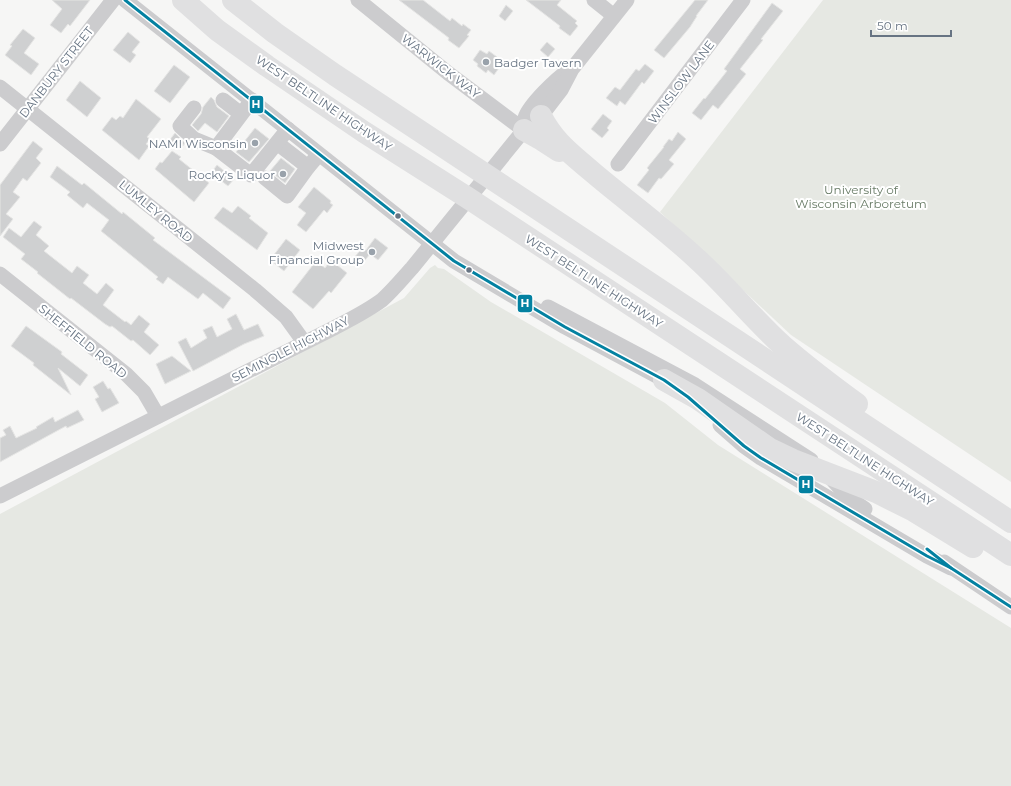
<svg xmlns="http://www.w3.org/2000/svg" width="1011" height="786" font-family="Montserrat,sans-serif">
<style>
.green{fill:#e6e8e3}
.building{fill:#cfd0d1;stroke:#e5e5e4}
.lines{fill:none;stroke-linecap:round;stroke-linejoin:round}
.minor{stroke:#ccccce;stroke-width:15}
.highway{stroke:#e0e0e1;stroke-width:22}
.bus-1-casing{stroke:#fff;stroke-width:6}
.bus-1{stroke:#0381a1;stroke-width:3}
.poi-dot{fill:#99a2ab;stroke:#fff;stroke-width:1.5}
.bus-dot{fill:#677483;stroke:#fff;stroke-width:1.5}
.labels{text-anchor:middle;dominant-baseline:central;stroke-width:4;stroke-linejoin:round;paint-order:stroke}
.poi-label{font-size:12px;fill:#677483;stroke:#fff;text-anchor:end}
.street-label{font-size:12px;fill:#677483;stroke:#fff}
.park-label{font-size:12px;fill:#687b66;stroke:#fff}
.line-badge{stroke:#fff;stroke-width:1.5}
.badge-label{font-size:11px;text-anchor:middle;font-weight:bold;fill:#fff}
</style>
<rect width="100%" height="100%" fill="#f6f6f5"/>
<g class="green">
<path d="M 823,0 L 1011,0 L 1011,482 L 791,335 L 660,212 Z"/>
<path d="M 435,265 L 438,268 L 444,269 L 491,302 L 665,403 L 718,445 L 1011,628 L 1011,786 L 0,786 L 0,514 L 404,298 L 430,268 Z"/>
</g>
<g class="building">
<path d="M 52,0 L 90,0 L 70,26 L 68,24 L 61,33 L 50,25 L 62,9 Z"/>
<path d="M 399,0 L 423,0 L 450,21 L 452,18 L 462,26 L 463,24 L 471,30 L 467,35 L 469,36 L 459,48 L 448,40 L 449,38 Z"/>
<path d="M 526,0 L 561,0 L 557,5 L 577,21 L 575,23 L 578,26 L 570,36 L 559,28 L 560,26 Z"/>
<path d="M 695,0 L 708,0 L 696,16 L 697,16 L 690,27 L 664,58 L 654,50 Z"/>
<path d="M 772,3 L 783,11 L 761,39 L 763,40 L 740,69 L 746,74 L 718,109 L 713,105 L 701,120 L 692,113 L 704,98 L 705,99 L 727,71 L 724,69 Z"/>
<path d="M 506,5 L 513,11 L 505,21 L 499,16 Z"/>
<path d="M 23,29 L 35,38 L 24,53 L 39,64 L 31,75 L 5,55 L 12,46 L 10,45 Z"/>
<path d="M 128,32 L 140,42 L 132,52 L 136,55 L 130,63 L 113,50 Z"/>
<path d="M 547,42 L 555,49 L 548,57 L 540,50 Z"/>
<path d="M 480,50 L 487,54 L 489,51 L 497,57 L 494,60 L 501,65 L 494,75 L 488,70 L 486,73 L 477,66 L 478,64 L 473,60 Z"/>
<path d="M 645,64 L 654,71 L 644,84 L 642,82 L 625,105 L 620,101 L 617,106 L 606,98 L 615,87 L 620,90 L 636,69 L 639,71 Z"/>
<path d="M 174,65 L 190,77 L 170,103 L 154,91 Z"/>
<path d="M 80,81 L 101,98 L 87,117 L 66,100 Z"/>
<path d="M 211,97 L 214,100 L 217,107 L 229,116 L 217,132 L 205,123 L 198,131 L 192,125 L 201,114 L 203,107 Z"/>
<path d="M 136,99 L 161,119 L 147,137 L 150,139 L 146,144 L 149,146 L 139,160 L 102,130 L 112,117 L 116,120 L 120,116 L 123,118 Z"/>
<path d="M 603,114 L 612,121 L 607,128 L 609,130 L 602,138 L 591,129 Z"/>
<path d="M 255,128 L 269,139 L 249,162 L 236,152 Z"/>
<path d="M 678,132 L 686,139 L 669,160 L 674,164 L 661,179 L 659,178 L 648,193 L 637,185 L 649,170 L 647,168 L 664,147 L 663,147 L 669,139 L 672,141 Z"/>
<path d="M 175,133 L 185,143 L 180,150 L 169,141 Z"/>
<path d="M 33,141 L 43,149 L 36,158 L 41,163 L 27,181 L 23,178 L 13,192 L 20,197 L 6,214 L 13,219 L 0,236 L 0,185 Z"/>
<path d="M 172,151 L 181,157 L 179,159 L 209,183 L 194,202 L 155,169 L 160,162 L 162,163 Z"/>
<path d="M 281,158 L 295,169 L 285,183 L 270,171 Z"/>
<path d="M 217,165 L 234,179 L 228,186 L 211,173 Z"/>
<path d="M 57,166 L 82,185 L 84,183 L 122,214 L 123,212 L 155,238 L 153,240 L 231,298 L 223,309 L 203,293 L 198,299 L 168,277 L 163,284 L 156,279 L 158,277 L 101,231 L 109,220 L 87,203 L 83,208 L 67,195 L 70,192 L 50,177 Z"/>
<path d="M 314,187 L 331,201 L 330,203 L 333,205 L 327,213 L 324,210 L 306,232 L 297,225 L 306,213 L 298,207 Z"/>
<path d="M 238,206 L 251,216 L 249,218 L 268,233 L 257,250 L 214,218 L 223,207 L 232,213 Z"/>
<path d="M 34,221 L 42,227 L 36,235 L 49,246 L 44,251 L 72,273 L 77,266 L 89,275 L 83,283 L 97,294 L 106,283 L 114,290 L 103,305 L 125,322 L 126,321 L 131,325 L 139,315 L 150,324 L 144,332 L 159,345 L 150,355 L 133,340 L 131,341 L 112,326 L 110,327 L 105,324 L 71,298 L 70,299 L 37,273 L 38,272 L 21,259 L 25,254 L 3,237 L 9,228 L 21,237 Z"/>
<path d="M 375,238 L 388,248 L 378,260 L 370,254 L 362,264 L 354,258 L 362,248 L 366,250 Z"/>
<path d="M 286,239 L 300,250 L 284,271 L 270,260 Z"/>
<path d="M 331,260 L 347,273 L 331,293 L 329,291 L 313,309 L 292,292 L 316,261 L 325,268 Z"/>
<path d="M 236,314 L 244,330 L 258,324 L 264,336 L 244,344 L 193,371 L 178,342 L 186,338 L 191,348 L 207,338 L 203,330 L 212,326 L 217,337 L 232,329 L 227,319 Z"/>
<path d="M 26,326 L 62,352 L 61,354 L 88,375 L 80,386 L 58,368 L 71,395 L 33,365 L 34,363 L 11,346 Z"/>
<path d="M 172,356 L 191,371 L 165,384 L 156,364 Z"/>
<path d="M 103,381 L 108,389 L 110,388 L 119,403 L 102,412 L 95,399 L 99,397 L 93,387 Z"/>
<path d="M 78,410 L 84,420 L 67,428 L 66,426 L 0,462 L 0,438 L 6,435 L 3,430 L 10,426 L 16,438 L 37,428 L 36,427 L 53,417 L 55,422 Z"/>
</g>
<g class="lines">
<g class="minor">
<path d="M 125,0 L 454,261 L 565,327 L 664,380 L 671,385"/>
<path d="M 358,0 L 448,73 L 524,130"/>
<path d="M 594,0 L 614,16"/>
<path d="M 0,87 L 255,290 L 286,317 L 304,342"/>
<path d="M 223,100 L 241,114"/>
<path d="M 194,108 L 180,126 L 194,139 L 216,148 L 252,100"/>
<path d="M 524,130 C 524,126 524,122 525,118 C 529,105 557,78 568,71"/>
<path d="M 277,143 L 308,167 L 314,160"/>
<path d="M 0,144 L 113,0"/>
<path d="M 216,148 L 251,175 L 288,129"/>
<path d="M 618,164 L 743,0"/>
<path d="M 265,178 L 287,196 L 308,167"/>
<path d="M 0,274 L 126,374 L 144,392 L 158,416"/>
<path d="M 548,307 L 695,385 L 811,460"/>
<path d="M 720,425 L 744,446 L 761,458 L 927,556 L 951,568"/>
<path d="M 829,476 L 849,498 L 865,509"/>
<path d="M 0,496 L 330,330 C 347,321 366,312 382,300 C 393,290 402,279 412,268 L 524,130 L 538,120 L 561,90 L 572,69 L 627,0"/>
<path d="M 944,562 L 1011,607"/>
</g>
<g class="highway">
<path d="M 183,0 L 217,30 L 267,66 L 364,132 L 468,198 L 1011,555"/>
<path d="M 233,0 L 275,33 L 335,75 L 1011,522"/>
<path d="M 541,116 C 554,141 569,152 590,170 C 625,200 663,227 697,259 C 727,286 752,318 783,346 C 806,366 831,385 857,404"/>
<path d="M 524,130 L 542,140 L 559,151"/>
<path d="M 664,380 L 698,399 L 770,449 L 793,460 L 876,492 L 914,511 L 973,547"/>
</g>
<g class="bus-1-casing">
<g id="bus-1">
<path d="M 125,0 L 454,261 L 565,327 L 664,380 L 688,397 L 744,446 L 761,458 L 927,556 L 951,568"/>
<path d="M 927,549 L 951,568 L 1011,607"/>
</g>
</g>
<use href="#bus-1" class="bus-1"/>
</g>
<g class="poi-dot">
<circle cx="486" cy="62" r="4"/>
<circle cx="255" cy="143" r="4"/>
<circle cx="283" cy="174" r="4"/>
<circle cx="372" cy="252" r="4"/>
</g>
<g class="bus-dot">
<circle cx="398" cy="216" r="3.5"/>
<circle cx="469" cy="270" r="3.5"/>
</g>
<g class="labels">
<g class="poi-label">
<text x="494" y="62" text-anchor="start">Badger Tavern</text>
<text x="247" y="143">NAMI Wisconsin</text>
<text x="275" y="174">Rocky's Liquor</text>
<text x="364" y="245">Midwest<tspan x="364" dy="14">Financial Group</tspan></text>
</g>
<g class="street-label">
<text transform="translate(441 66) rotate(38)">WARWICK WAY</text>
<text transform="translate(56 72) rotate(-52)">DANBURY STREET</text>
<text transform="translate(681 82) rotate(-53)">WINSLOW LANE</text>
<text transform="translate(324 103) rotate(34)">WEST BELTLINE HIGHWAY</text>
<text transform="translate(156 211) rotate(39)">LUMLEY ROAD</text>
<text transform="translate(594 281) rotate(33)">WEST BELTLINE HIGHWAY</text>
<text transform="translate(83 341) rotate(39)">SHEFFIELD ROAD</text>
<text transform="translate(290 349) rotate(-27)">SEMINOLE HIGHWAY</text>
<text transform="translate(865 459) rotate(33)">WEST BELTLINE HIGHWAY</text>
</g>
<g class="park-label">
<text x="861" y="189">University of<tspan x="861" dy="14">Wisconsin Arboretum</tspan></text>
</g>
</g>
<g class="line-badge">
<rect x="249" y="95" width="15" height="19" rx="4" fill="#0381a1"/>
<rect x="517" y="294" width="16" height="19" rx="4" fill="#0381a1"/>
<rect x="798" y="475" width="16" height="19" rx="4" fill="#0381a1"/>
</g>
<g class="badge-label">
<text x="256" y="108">H</text>
<text x="525" y="307">H</text>
<text x="806" y="488">H</text>
</g>
<path d="M871 30v6h80v-6" fill="none" stroke="#677483" stroke-width="2"/>
<text x="877" y="30" font-size="12" fill="#677483" stroke="#ffffff" stroke-width="3" paint-order="stroke">50 m</text>
</svg>
